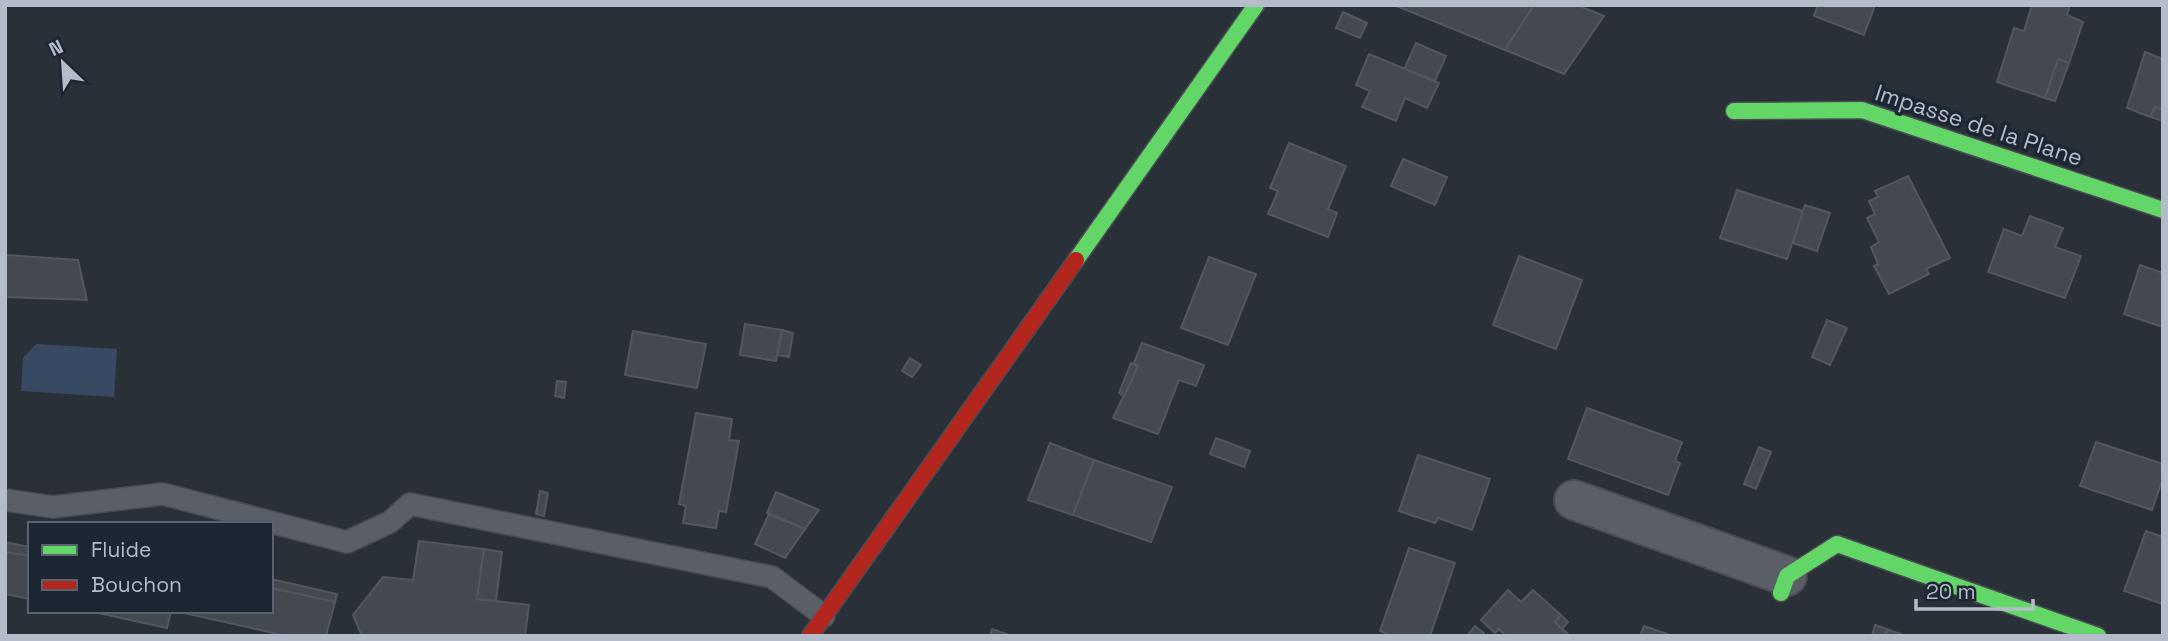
<svg xmlns="http://www.w3.org/2000/svg" width="2168" height="641" font-family="'Space Grotesk',sans-serif">
<style>
.water{fill:#384963}
.building{fill:#444950;stroke:#52575f;stroke-width:2}
.lines{fill:none;stroke-linecap:round;stroke-linejoin:round}
.lane-casing{stroke:#484c53;stroke-width:24}
.street-casing{stroke:#484c53;stroke-width:42}
.fast-casing{stroke:#484c53;stroke-width:19}
.jam-casing{stroke:#484c53;stroke-width:19}
.lane{stroke:#5a5e66;stroke-width:21}
.street{stroke:#5a5e66;stroke-width:38}
.fast{stroke:#63d668;stroke-width:16}
.jam{stroke:#b3261e;stroke-width:16}
.labels{text-anchor:middle;dominant-baseline:central;stroke-width:7;stroke-linejoin:round;paint-order:stroke}
.street-label{font-size:23px;fill:#b4bcc9;stroke:#1d2633}
</style>
<rect width="100%" height="100%" fill="#2a3038"/>
<path class="water" d="M 36,344 L 117,349 L 114,397 L 21,391 L 23,358 Z"/>
<g class="building">
<path d="M 1394,5 L 1534,5 L 1505,50 Z"/>
<path d="M 1534,5 L 1577,5 L 1604,16 L 1564,74 L 1505,50 Z"/>
<path d="M 1818,5 L 1875,5 L 1864,35 L 1814,16 Z"/>
<path d="M 2032,5 L 2070,5 L 2067,15 L 2083,22 L 2069,63 L 2058,59 L 2045,98 L 1997,82 L 2014,28 L 2024,31 Z"/>
<path d="M 1343,12 L 1367,23 L 1360,38 L 1336,28 Z"/>
<path d="M 1416,43 L 1446,56 L 1435,81 L 1404,69 Z"/>
<path d="M 2145,52 L 2163,59 L 2163,110 L 2155,107 L 2150,117 L 2127,108 Z"/>
<path d="M 1369,54 L 1439,83 L 1427,108 L 1405,98 L 1396,121 L 1362,107 L 1370,91 L 1356,85 Z"/>
<path d="M 2058,59 L 2069,63 L 2055,101 L 2045,98 Z"/>
<path d="M 2155,107 L 2163,110 L 2163,121 L 2150,117 Z"/>
<path d="M 1289,143 L 1346,166 L 1328,209 L 1337,213 L 1328,237 L 1268,214 L 1278,191 L 1270,188 Z"/>
<path d="M 1403,159 L 1447,177 L 1435,205 L 1391,186 Z"/>
<path d="M 1908,176 L 1950,258 L 1926,269 L 1929,274 L 1889,294 L 1874,266 L 1878,264 L 1871,247 L 1879,242 L 1867,218 L 1875,214 L 1869,201 L 1878,197 L 1875,191 Z"/>
<path d="M 1737,190 L 1803,211 L 1787,259 L 1720,238 Z"/>
<path d="M 1805,205 L 1830,213 L 1817,251 L 1793,243 Z"/>
<path d="M 2030,216 L 2063,228 L 2055,247 L 2081,256 L 2065,298 L 1988,272 L 2004,229 L 2022,236 Z"/>
<path d="M 5,255 L 78,260 L 87,300 L 5,297 Z"/>
<path d="M 1519,256 L 1582,280 L 1556,349 L 1493,325 Z"/>
<path d="M 1209,257 L 1256,274 L 1228,345 L 1181,328 Z"/>
<path d="M 2140,265 L 2163,273 L 2163,327 L 2124,314 Z"/>
<path d="M 1827,320 L 1847,328 L 1830,365 L 1812,357 Z"/>
<path d="M 745,324 L 782,330 L 776,361 L 740,355 Z"/>
<path d="M 782,330 L 793,333 L 789,357 L 777,355 Z"/>
<path d="M 633,331 L 706,344 L 697,388 L 625,375 Z"/>
<path d="M 1142,343 L 1204,365 L 1196,386 L 1179,380 L 1158,434 L 1113,418 L 1138,366 L 1134,363 Z"/>
<path d="M 910,358 L 921,365 L 912,377 L 902,371 Z"/>
<path d="M 1131,363 L 1138,366 L 1124,397 L 1119,393 Z"/>
<path d="M 557,381 L 566,382 L 564,398 L 555,396 Z"/>
<path d="M 1587,408 L 1682,442 L 1675,461 L 1680,463 L 1668,495 L 1568,459 Z"/>
<path d="M 696,413 L 732,419 L 729,440 L 739,441 L 726,512 L 719,511 L 716,528 L 683,523 L 686,506 L 679,504 Z"/>
<path d="M 1216,438 L 1250,451 L 1244,467 L 1210,454 Z"/>
<path d="M 2096,442 L 2163,464 L 2163,478 L 2152,510 L 2080,486 Z"/>
<path d="M 1050,443 L 1094,460 L 1073,515 L 1028,500 Z"/>
<path d="M 1759,447 L 1771,452 L 1756,489 L 1744,484 Z"/>
<path d="M 1418,455 L 1490,479 L 1472,530 L 1438,518 L 1435,523 L 1399,511 Z"/>
<path d="M 1094,460 L 1172,487 L 1151,542 L 1073,515 Z"/>
<path d="M 540,491 L 548,493 L 544,516 L 536,514 Z"/>
<path d="M 776,492 L 819,510 L 805,529 L 767,513 Z"/>
<path d="M 769,514 L 805,529 L 785,558 L 755,544 Z"/>
<path d="M 2146,531 L 2163,537 L 2163,604 L 2124,591 Z"/>
<path d="M 419,541 L 484,549 L 477,599 L 529,605 L 525,636 L 362,636 L 353,615 L 383,577 L 413,580 Z"/>
<path d="M 5,542 L 30,547 L 30,556 L 5,552 Z"/>
<path d="M 1409,548 L 1455,563 L 1430,636 L 1392,636 L 1380,631 Z"/>
<path d="M 484,549 L 502,552 L 496,601 L 477,599 Z"/>
<path d="M 5,552 L 30,556 L 30,599 L 5,594 Z"/>
<path d="M 271,579 L 337,594 L 335,602 L 271,588 Z"/>
<path d="M 271,588 L 335,602 L 326,636 L 287,636 L 175,611 L 271,611 Z"/>
<path d="M 1508,590 L 1521,602 L 1533,590 L 1561,615 L 1555,622 L 1570,636 L 1506,636 L 1499,629 L 1495,633 L 1481,620 Z"/>
<path d="M 89,611 L 171,611 L 167,628 Z"/>
<path d="M 1561,615 L 1568,622 L 1562,629 L 1555,622 Z"/>
<path d="M 1875,625 L 1889,630 L 1883,636 L 1872,636 Z"/>
<path d="M 1475,626 L 1484,633 L 1481,636 L 1467,636 Z"/>
<path d="M 1644,626 L 1673,636 L 1640,636 Z"/>
<path d="M 992,629 L 1012,636 L 990,636 Z"/>
<path d="M 1889,630 L 1906,636 L 1883,636 Z"/>
</g>
<g class="lines">
<g class="lane-casing">
<path id="lane" d="M 5,500 L 53,507 L 163,494 L 347,542 L 390,522 L 410,504 L 772,577 L 824,616"/>
</g>
<g class="street-casing">
<path id="street" d="M 1574,500 L 1787,576"/>
</g>
<g class="fast-casing">
<g id="fast">
<path d="M 1734,111 L 1862,110 L 2163,210"/>
<path d="M 1076,260 L 1256,5"/>
<path d="M 1781,593 L 1787,576 L 1837,544 L 2098,636"/>
</g>
</g>
<g class="jam-casing">
<path id="jam" d="M 810,636 L 1076,260"/>
</g>
<use href="#lane" class="lane"/>
<use href="#street" class="street"/>
<use href="#fast" class="fast"/>
<use href="#jam" class="jam"/>
</g>
<g class="labels">
<g class="street-label">
<text transform="translate(1979 125) rotate(18)">Impasse de la Plane</text>
</g>
</g>
<rect width="2168" height="641" fill="none" stroke="#b4bcc9" stroke-width="14"/>
<rect x="28" y="522" width="245" height="91" fill="#1d2633" stroke="#59626f" stroke-width="2"/>
<rect x="42" y="545" width="35" height="10" fill="#63d668" stroke="#59626f" stroke-width="2"/>
<text x="91" y="557" font-size="21" fill="#b4bcc9">Fluide</text>
<rect x="42" y="580" width="35" height="10" fill="#b3261e" stroke="#59626f" stroke-width="2"/>
<text x="91" y="592" font-size="21" fill="#b4bcc9">Bouchon</text>
<g transform="translate(63 63) rotate(335)" stroke="#1d2633" stroke-width="5" paint-order="stroke">
<path d="M0-5L12 26L0 18L-12 26Z" fill="#b4bcc9"/>
<text y="-10" font-size="19" font-weight="bold" text-anchor="middle" fill="#b4bcc9">N</text>
</g>
<path d="M1916 599v10h117v-10" fill="none" stroke="#b4bcc9" stroke-width="3.5"/>
<text x="1926" y="599" font-size="21" fill="#b4bcc9" stroke="#1d2633" stroke-width="5" paint-order="stroke">20 m</text>
</svg>
